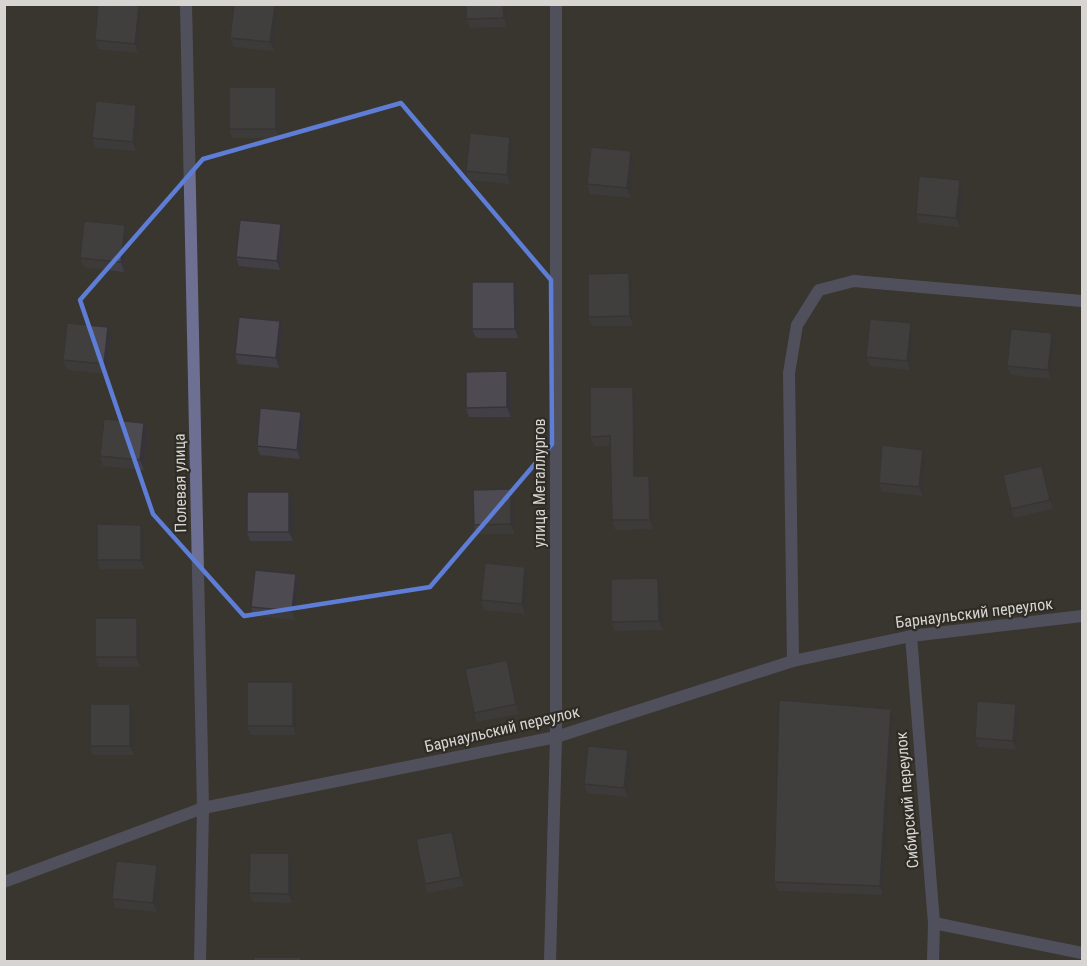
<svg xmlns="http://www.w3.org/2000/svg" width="1087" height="966" font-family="'Roboto Condensed',sans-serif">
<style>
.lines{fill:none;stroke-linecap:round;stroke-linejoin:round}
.service{stroke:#6d7093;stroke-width:12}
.minor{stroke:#6d7093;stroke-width:12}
.tertiary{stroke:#6d7093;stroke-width:12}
.wall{fill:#424046}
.shaded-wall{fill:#363439}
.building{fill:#4d4b51;stroke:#363439;stroke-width:1.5}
.marked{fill:none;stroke:#5e7dd6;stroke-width:4.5;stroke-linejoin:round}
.labels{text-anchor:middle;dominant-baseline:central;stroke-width:4.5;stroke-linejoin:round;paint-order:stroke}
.street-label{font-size:16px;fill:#d7d5d1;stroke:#2f2c26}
</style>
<rect width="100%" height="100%" fill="#393630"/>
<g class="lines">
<g class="service">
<path d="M 911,636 L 934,923 L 933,962"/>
<path d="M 934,923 L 1082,953"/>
</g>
<g class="minor">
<path d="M 186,4 L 203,808 L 200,962"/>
<path d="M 793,661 L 789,373 L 797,325 L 819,290 L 854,281 L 1082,301"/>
<path d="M 550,962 L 556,737 L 556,4"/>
</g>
<path class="tertiary" d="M 4,882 L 203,808 L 556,737 L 793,661 L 911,636 L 1082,616"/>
</g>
<g class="wall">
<path d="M 507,4 L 507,27 L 470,28 L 466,19 Z"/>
<path d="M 139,6 L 142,15 L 138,53 L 98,49 L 95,40 Z"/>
<path d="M 278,14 L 274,51 L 234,47 L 230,38 Z"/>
<path d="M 279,97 L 279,138 L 232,138 L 229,129 Z"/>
<path d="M 140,114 L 136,151 L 96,148 L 92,138 Z"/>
<path d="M 510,137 L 514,146 L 510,184 L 469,180 L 466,171 Z"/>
<path d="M 635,160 L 631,198 L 590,194 L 587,184 Z"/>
<path d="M 960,180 L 964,189 L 960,227 L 919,223 L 916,214 Z"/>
<path d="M 284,233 L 280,270 L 239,266 L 236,257 Z"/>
<path d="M 128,234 L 124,272 L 84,267 L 80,258 Z"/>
<path d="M 632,282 L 633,326 L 592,326 L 588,317 Z"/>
<path d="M 518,291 L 518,338 L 476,338 L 472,329 Z"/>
<path d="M 283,330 L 279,368 L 238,364 L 235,354 Z"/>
<path d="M 914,333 L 910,370 L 870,366 L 866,357 Z"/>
<path d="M 1052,333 L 1055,342 L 1051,379 L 1011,375 L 1007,366 Z"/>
<path d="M 111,336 L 107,374 L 67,370 L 63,360 Z"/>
<path d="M 510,380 L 511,417 L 469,417 L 466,408 Z"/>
<path d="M 633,387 L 636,396 L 637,476 L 652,485 L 653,529 L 615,530 L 612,520 L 610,446 L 594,446 L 590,437 Z"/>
<path d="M 301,412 L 304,421 L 300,459 L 260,455 L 257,446 Z"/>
<path d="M 148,432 L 144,470 L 103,466 L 100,456 Z"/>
<path d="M 923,450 L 926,459 L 923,496 L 882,492 L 879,483 Z"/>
<path d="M 1045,475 L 1053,509 L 1014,518 L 1011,509 Z"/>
<path d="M 511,489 L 514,498 L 515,534 L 477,534 L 474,525 Z"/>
<path d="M 289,492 L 293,501 L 293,541 L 250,541 L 247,532 Z"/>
<path d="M 145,534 L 145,569 L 100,569 L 97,560 Z"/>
<path d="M 525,567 L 529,576 L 525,614 L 484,610 L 481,600 Z"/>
<path d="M 296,574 L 299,583 L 295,620 L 254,616 L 251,607 Z"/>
<path d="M 662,587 L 663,630 L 615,631 L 611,622 Z"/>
<path d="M 140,627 L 140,667 L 98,667 L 95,657 Z"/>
<path d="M 507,660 L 511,669 L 519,714 L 477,722 L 474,713 Z"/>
<path d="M 293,682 L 296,691 L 296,735 L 251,735 L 247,726 Z"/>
<path d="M 1016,704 L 1019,713 L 1017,750 L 978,747 L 975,738 Z"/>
<path d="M 891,709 L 894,718 L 883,895 L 778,891 L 774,882 Z"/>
<path d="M 134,713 L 134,755 L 93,755 L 90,746 Z"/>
<path d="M 628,750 L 632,759 L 628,797 L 587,793 L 584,784 Z"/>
<path d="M 456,841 L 464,886 L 428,893 L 425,884 Z"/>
<path d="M 289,853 L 293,863 L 292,903 L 253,902 L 249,893 Z"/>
<path d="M 157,865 L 161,875 L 157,912 L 116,908 L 112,899 Z"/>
</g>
<g class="shaded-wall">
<path d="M 503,4 L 507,4 L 507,27 L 504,18 Z"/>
<path d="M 275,5 L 278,14 L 274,51 L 270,42 Z"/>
<path d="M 139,6 L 142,15 L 138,53 L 135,44 Z"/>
<path d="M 276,87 L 279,97 L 279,138 L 276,129 Z"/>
<path d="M 136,105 L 140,114 L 136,151 L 133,142 Z"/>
<path d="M 510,137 L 514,146 L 510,184 L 507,175 Z"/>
<path d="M 631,151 L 635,160 L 631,198 L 627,188 Z"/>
<path d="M 960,180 L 964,189 L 960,227 L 956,218 Z"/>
<path d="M 281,224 L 284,233 L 280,270 L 277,261 Z"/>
<path d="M 125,225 L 128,234 L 124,272 L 121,262 Z"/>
<path d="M 629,273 L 632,282 L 633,326 L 630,316 Z"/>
<path d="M 514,282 L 518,291 L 518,338 L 515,329 Z"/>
<path d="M 280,321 L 283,330 L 279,368 L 276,358 Z"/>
<path d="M 911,323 L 914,333 L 910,370 L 907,361 Z"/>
<path d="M 108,327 L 111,336 L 107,374 L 104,364 Z"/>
<path d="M 1052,333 L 1055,342 L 1051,379 L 1048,370 Z"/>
<path d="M 507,371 L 510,380 L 511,417 L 507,407 Z"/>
<path d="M 633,387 L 636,396 L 637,486 L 634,476 Z"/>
<path d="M 301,412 L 304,421 L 300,459 L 297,450 Z"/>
<path d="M 144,423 L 148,432 L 144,470 L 140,460 Z"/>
<path d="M 923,450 L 926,459 L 923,496 L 919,487 Z"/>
<path d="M 1042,466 L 1045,475 L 1053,509 L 1050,500 Z"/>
<path d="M 649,476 L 652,485 L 653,529 L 650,520 Z"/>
<path d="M 511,489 L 514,498 L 515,534 L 511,524 Z"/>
<path d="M 289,492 L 293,501 L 293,541 L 289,532 Z"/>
<path d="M 141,525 L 145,534 L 145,569 L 141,560 Z"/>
<path d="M 525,567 L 529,576 L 525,614 L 522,604 Z"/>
<path d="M 296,574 L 299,583 L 295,620 L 292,611 Z"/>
<path d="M 658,578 L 662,587 L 663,630 L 659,621 Z"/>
<path d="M 137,618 L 140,627 L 140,667 L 137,657 Z"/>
<path d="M 507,660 L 511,669 L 519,714 L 516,704 Z"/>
<path d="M 293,682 L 296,691 L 296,735 L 293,726 Z"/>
<path d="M 130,704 L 134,713 L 134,755 L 130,746 Z"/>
<path d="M 1016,704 L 1019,713 L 1017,750 L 1013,741 Z"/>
<path d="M 891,709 L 894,718 L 883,895 L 880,886 Z"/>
<path d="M 628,750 L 632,759 L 628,797 L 624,788 Z"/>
<path d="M 452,832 L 456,841 L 464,886 L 461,877 Z"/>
<path d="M 289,853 L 293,863 L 292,903 L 289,894 Z"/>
<path d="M 157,865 L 161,875 L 157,912 L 153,903 Z"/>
</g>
<g class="building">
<path d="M 98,4 L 121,4 L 139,6 L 135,44 L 95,40 Z"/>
<path d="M 234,4 L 275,5 L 270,42 L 230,38 Z"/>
<path d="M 466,4 L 503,4 L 504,18 L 466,19 Z"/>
<rect x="229" y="87" width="47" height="42"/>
<path d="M 96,101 L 136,105 L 133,142 L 92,138 Z"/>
<path d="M 470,133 L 510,137 L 507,175 L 466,171 Z"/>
<path d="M 591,147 L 631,151 L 627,188 L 587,184 Z"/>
<path d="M 919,176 L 960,180 L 956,218 L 916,214 Z"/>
<path d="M 240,220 L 281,224 L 277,261 L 236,257 Z"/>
<path d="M 84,221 L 125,225 L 121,262 L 80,258 Z"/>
<path d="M 629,273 L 630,316 L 588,317 L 588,274 Z"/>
<path d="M 472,282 L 514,282 L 515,329 L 472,329 Z"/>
<path d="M 239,317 L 280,321 L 276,358 L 235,354 Z"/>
<path d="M 870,319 L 911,323 L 907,361 L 866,357 Z"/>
<path d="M 67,323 L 108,327 L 104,364 L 63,360 Z"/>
<path d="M 1011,329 L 1052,333 L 1048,370 L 1007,366 Z"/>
<path d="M 507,371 L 507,407 L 466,408 L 466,372 Z"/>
<path d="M 590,387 L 633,387 L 634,476 L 649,476 L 650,520 L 612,520 L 610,436 L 590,437 Z"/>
<path d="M 260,408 L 301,412 L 297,450 L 257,446 Z"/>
<path d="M 104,419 L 144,423 L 140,460 L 100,456 Z"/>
<path d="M 882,445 L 923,450 L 919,487 L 879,483 Z"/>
<path d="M 1042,466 L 1050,500 L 1011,509 L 1003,475 Z"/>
<path d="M 511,489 L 511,524 L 474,525 L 473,490 Z"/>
<rect x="247" y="492" width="42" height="40"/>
<path d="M 97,524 L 141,525 L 141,560 L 97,560 Z"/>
<path d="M 485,563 L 525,567 L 522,604 L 481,600 Z"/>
<path d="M 255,570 L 296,574 L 292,611 L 251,607 Z"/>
<path d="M 658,578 L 659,621 L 611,622 L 611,579 Z"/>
<rect x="95" y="618" width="42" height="39"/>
<path d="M 507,660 L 516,704 L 474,713 L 465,669 Z"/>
<rect x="247" y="682" width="46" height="44"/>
<path d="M 779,700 L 891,709 L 880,886 L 774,882 Z"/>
<path d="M 977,701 L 1016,704 L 1013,741 L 975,738 Z"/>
<rect x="90" y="704" width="40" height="42"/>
<path d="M 588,746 L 628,750 L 624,788 L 584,784 Z"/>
<path d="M 452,832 L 461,877 L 425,884 L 416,839 Z"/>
<path d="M 250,853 L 289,853 L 289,894 L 249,893 Z"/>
<path d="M 116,861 L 157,865 L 153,903 L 112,899 Z"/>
<rect x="254" y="957" width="47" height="5"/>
</g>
<path d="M0 0H1087V966H0ZM 401,103 L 551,280 L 552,444 L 430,587 L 244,616 L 153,514 L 80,300 L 203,159 Z" fill="#393630" fill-opacity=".55" fill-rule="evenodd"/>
<path class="marked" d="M 401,103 L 551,280 L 552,444 L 430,587 L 244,616 L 153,514 L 80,300 L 203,159 Z"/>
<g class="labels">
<g class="street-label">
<text transform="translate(180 483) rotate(-91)">Полевая улица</text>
<text transform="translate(539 483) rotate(-90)">улица Металлургов</text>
<text transform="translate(974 613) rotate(-7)">Барнаульский переулок</text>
<text transform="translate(502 729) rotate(-13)">Барнаульский переулок</text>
<text transform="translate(907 800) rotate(-95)">Сибирский переулок</text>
</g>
</g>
<rect width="1087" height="966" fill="none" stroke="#d7d5d1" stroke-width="12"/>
</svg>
